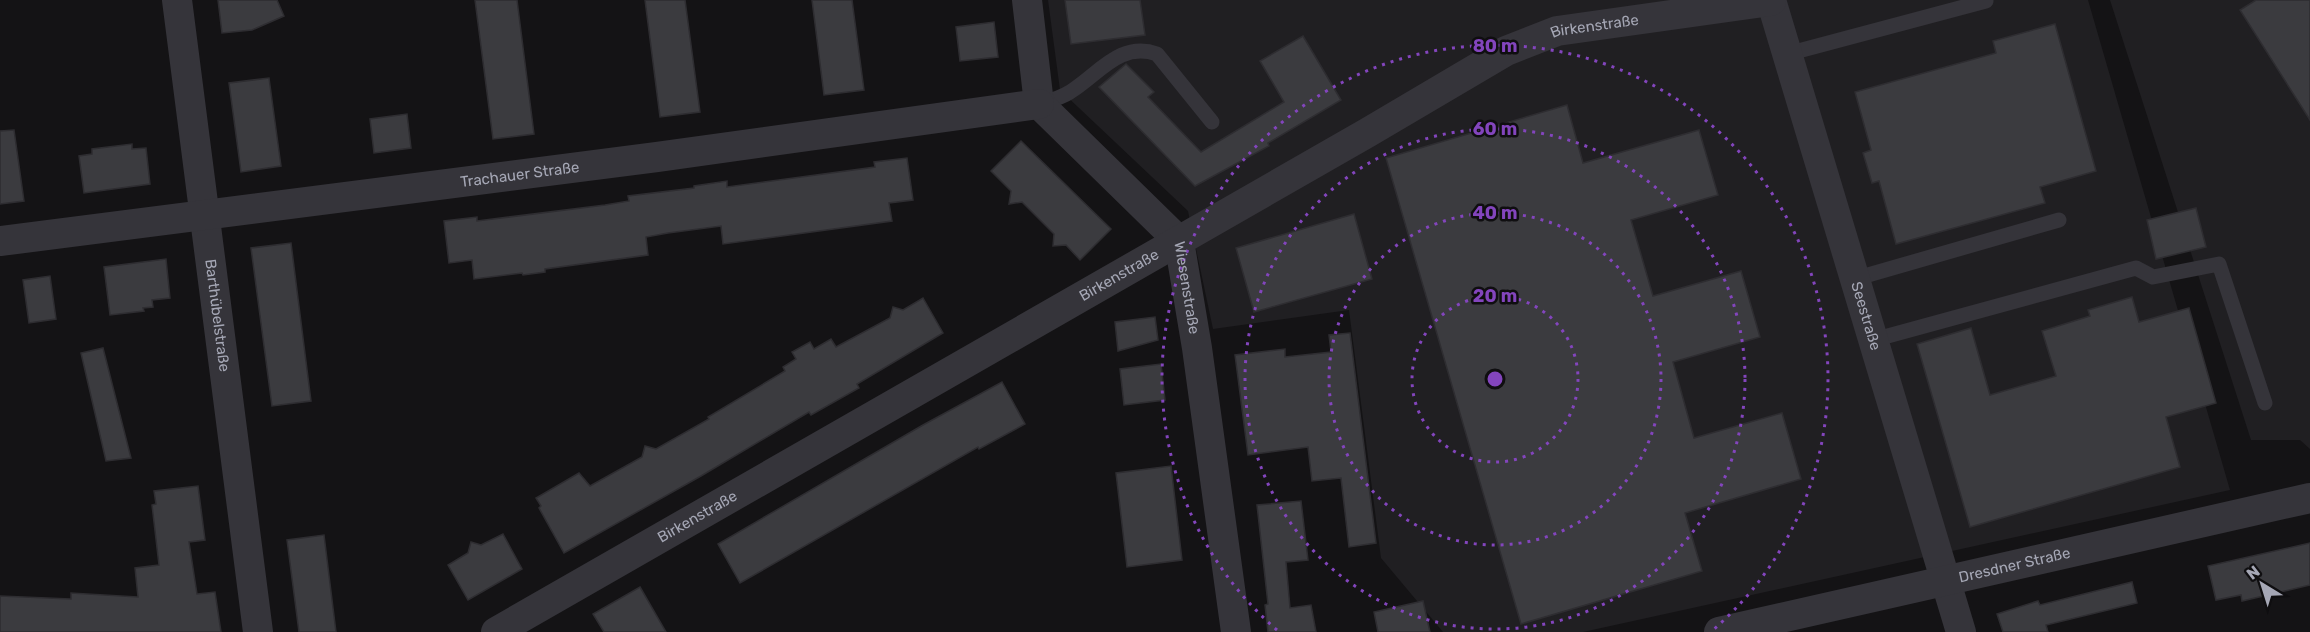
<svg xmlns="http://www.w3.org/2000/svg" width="2310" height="632" font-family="Rubik,sans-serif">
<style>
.built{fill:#201f22}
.building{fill:#3b3b3f;stroke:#2e2d31;stroke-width:1.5}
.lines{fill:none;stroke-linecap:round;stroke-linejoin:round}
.lane{stroke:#35343a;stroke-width:15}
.street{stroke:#35343a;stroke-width:30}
.ring{fill:none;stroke:#8345bd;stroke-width:3;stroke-dasharray:3 6}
.labels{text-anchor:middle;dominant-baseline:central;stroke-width:5;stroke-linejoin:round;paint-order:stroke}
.street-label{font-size:15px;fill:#a5a7b5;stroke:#0f0e10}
.centre{fill:#8345bd;stroke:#0f0e10;stroke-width:3}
.ring-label{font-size:18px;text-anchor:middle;font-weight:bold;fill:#8345bd;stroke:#0f0e10;stroke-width:5;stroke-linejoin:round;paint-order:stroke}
</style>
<rect width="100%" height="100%" fill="#141315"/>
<g class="built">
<path d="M 1048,0 L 2088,0 L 2230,490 L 1583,632 L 1443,632 L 1381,558 L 1349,310 L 1213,329 L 1188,211 L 1060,90 Z"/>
<path d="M 2110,0 L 2310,0 L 2310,449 L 2300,440 L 2251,440 Z"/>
</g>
<g class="building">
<path d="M 218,0 L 277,0 L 284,16 L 252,30 L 222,33 Z"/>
<path d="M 475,0 L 517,0 L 534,134 L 493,139 Z"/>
<path d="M 645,0 L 685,0 L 700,112 L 660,117 Z"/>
<path d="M 812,0 L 852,0 L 864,90 L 824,95 Z"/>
<path d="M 1065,0 L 1140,0 L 1145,35 L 1071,44 Z"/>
<path d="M 2256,0 L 2310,0 L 2310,120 L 2240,10 Z"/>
<path d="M 994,22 L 998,57 L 960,61 L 956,27 Z"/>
<path d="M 2055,24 L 2096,171 L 2040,187 L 2045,203 L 1896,244 L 1879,181 L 1872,183 L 1863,153 L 1871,150 L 1855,92 L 1996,53 L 1993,41 Z"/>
<path d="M 1303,36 L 1341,100 L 1268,143 L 1269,146 L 1195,186 L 1099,87 L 1126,64 L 1154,92 L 1148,97 L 1201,152 L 1284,102 L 1260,61 Z"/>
<path d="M 269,78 L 281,166 L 241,172 L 229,83 Z"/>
<path d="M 1567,105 L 1583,163 L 1699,130 L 1718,195 L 1631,220 L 1653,296 L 1741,271 L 1760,337 L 1673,362 L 1694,438 L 1782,413 L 1801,479 L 1685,513 L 1702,571 L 1521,624 L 1386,158 Z"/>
<path d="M 407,114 L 411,148 L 374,153 L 370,119 Z"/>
<path d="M 14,130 L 24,201 L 0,204 L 0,131 Z"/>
<path d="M 1021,141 L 1111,229 L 1080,260 L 1066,245 L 1053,246 L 1054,234 L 1022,202 L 1009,204 L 1011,191 L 991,171 Z"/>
<path d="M 132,144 L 132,149 L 146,148 L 150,184 L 84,193 L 79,156 L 92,154 L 92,149 Z"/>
<path d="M 907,158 L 913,200 L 889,203 L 892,221 L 723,244 L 721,226 L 668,233 L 646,237 L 648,255 L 545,269 L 545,272 L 523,275 L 522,273 L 474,279 L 472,260 L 449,263 L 444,221 L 477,217 L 477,221 L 605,205 L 629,201 L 628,196 L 694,188 L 694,186 L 727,181 L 727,187 L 875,167 L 874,162 Z"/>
<path d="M 2196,208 L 2206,247 L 2156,259 L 2147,220 Z"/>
<path d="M 1354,214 L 1372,279 L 1254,312 L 1236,248 Z"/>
<path d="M 291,243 L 311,401 L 272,406 L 251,248 Z"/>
<path d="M 166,259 L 170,298 L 152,300 L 153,307 L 143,308 L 144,311 L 110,315 L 104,267 Z"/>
<path d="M 50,276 L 56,319 L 29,323 L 23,280 Z"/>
<path d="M 2132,297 L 2139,322 L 2189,308 L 2216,403 L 2166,417 L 2180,467 L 1970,527 L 1917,344 L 1971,328 L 1990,395 L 2056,376 L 2042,331 L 2090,316 L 2088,310 Z"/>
<path d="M 923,298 L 943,333 L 857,384 L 859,388 L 811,415 L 809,412 L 701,476 L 564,553 L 539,508 L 541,506 L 536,498 L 579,473 L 590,486 L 642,457 L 645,446 L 656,449 L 709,419 L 708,417 L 785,371 L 783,367 L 796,359 L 792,352 L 810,342 L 814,349 L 831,339 L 836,347 L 890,318 L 893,307 L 903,310 Z"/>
<path d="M 1155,317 L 1158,340 L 1118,351 L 1115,322 Z"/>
<path d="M 1350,333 L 1376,543 L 1349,547 L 1341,478 L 1312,481 L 1308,447 L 1248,455 L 1235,355 L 1285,349 L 1285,357 L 1331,352 L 1329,335 Z"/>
<path d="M 103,348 L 131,458 L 106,461 L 81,353 Z"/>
<path d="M 1161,364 L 1165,400 L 1124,405 L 1120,369 Z"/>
<path d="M 1002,382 L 1025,424 L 979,449 L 978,447 L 740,583 L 718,544 L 923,425 Z"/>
<path d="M 1171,466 L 1182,560 L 1127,567 L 1116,473 Z"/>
<path d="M 198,486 L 205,540 L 189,542 L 197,594 L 215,592 L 221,632 L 0,632 L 0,596 L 71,599 L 71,593 L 138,597 L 135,568 L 159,565 L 152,505 L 156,504 L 154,491 Z"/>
<path d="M 1301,501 L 1308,560 L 1286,562 L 1290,608 L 1311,605 L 1316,632 L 1268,632 L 1265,605 L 1268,604 L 1257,505 Z"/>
<path d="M 503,534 L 522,569 L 468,600 L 448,565 L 468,553 L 471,542 L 481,545 Z"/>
<path d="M 324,535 L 336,632 L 299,632 L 287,540 Z"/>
<path d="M 2310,543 L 2310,585 L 2242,601 L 2241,595 L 2216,600 L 2208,566 Z"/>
<path d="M 2132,582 L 2137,603 L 2046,625 L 2048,632 L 2003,632 L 1997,614 L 2038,601 L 2040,605 Z"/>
<path d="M 640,587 L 666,632 L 604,632 L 593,614 Z"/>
<path d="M 1423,601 L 1430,632 L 1378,632 L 1374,612 Z"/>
</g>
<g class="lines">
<g class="lane">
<path d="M 1787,54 L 1986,1"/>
<path d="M 1039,104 C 1049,101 1061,98 1070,92 C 1099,74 1120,41 1157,54 L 1212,122"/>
<path d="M 1854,279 L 2059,220"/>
<path d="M 1873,340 L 2136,268 L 2153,277 L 2219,264 L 2265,403"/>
</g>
<g class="street">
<path id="s1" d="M 177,0 L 258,632"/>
<path id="s2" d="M 1027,0 L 1039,104 L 1179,241 L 1197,348 L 1236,632"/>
<path id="s3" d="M 1771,0 L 1961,632"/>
<path id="s4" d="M 0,241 L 657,157 L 1039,104"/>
<path id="s5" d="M 496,632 L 1367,133 L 1506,51 L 1557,31 L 1771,1"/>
<path id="s6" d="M 1719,632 L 2310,498"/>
</g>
</g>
<g class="ring">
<circle cx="1495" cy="379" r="83"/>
<circle cx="1495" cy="379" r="166"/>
<circle cx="1495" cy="379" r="250"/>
<path d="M1277 630A333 333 0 1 1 1713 630"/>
</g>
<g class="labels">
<g class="street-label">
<text stroke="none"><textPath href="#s5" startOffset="1258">Birkenstraße</textPath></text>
<text stroke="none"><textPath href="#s4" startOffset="524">Trachauer Straße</textPath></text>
<text stroke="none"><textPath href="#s5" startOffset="718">Birkenstraße</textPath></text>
<text stroke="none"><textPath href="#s2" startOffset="348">Wiesenstraße</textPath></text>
<text stroke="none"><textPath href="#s1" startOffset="318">Barthübelstraße</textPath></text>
<text stroke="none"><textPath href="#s3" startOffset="330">Seestraße</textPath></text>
<text stroke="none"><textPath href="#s5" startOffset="232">Birkenstraße</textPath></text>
<text stroke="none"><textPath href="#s6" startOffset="303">Dresdner Straße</textPath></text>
</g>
</g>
<circle cx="1495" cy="379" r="9" class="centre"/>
<g class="ring-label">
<text x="1495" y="52">80 m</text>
<text x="1495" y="135">60 m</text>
<text x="1495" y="219">40 m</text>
<text x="1495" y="302">20 m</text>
</g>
<g transform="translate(2262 584) rotate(322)" stroke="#0f0e10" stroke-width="4.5" paint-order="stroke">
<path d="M0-4.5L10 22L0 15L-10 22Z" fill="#a5a7b5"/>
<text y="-9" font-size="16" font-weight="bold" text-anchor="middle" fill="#a5a7b5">N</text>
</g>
</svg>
